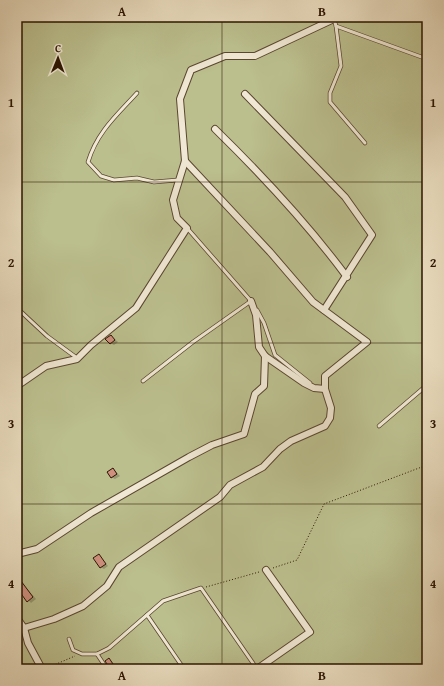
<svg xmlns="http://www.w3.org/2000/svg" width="444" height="686" font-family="'Gentium Book Plus',serif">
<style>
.green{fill:#bbbe8d;stroke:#736947}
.shadow{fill:#0003}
.building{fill:#d09080;stroke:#2b1401}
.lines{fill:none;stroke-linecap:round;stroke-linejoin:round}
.lane-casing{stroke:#5a4630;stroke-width:4.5}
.street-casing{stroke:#5a4630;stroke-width:8}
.path{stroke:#2b1401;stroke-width:1;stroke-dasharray:1 2;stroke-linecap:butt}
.lane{stroke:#f0e8d4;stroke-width:3}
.street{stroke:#f0e8d4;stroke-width:6}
.grid{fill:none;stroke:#2b1401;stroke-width:1;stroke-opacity:0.55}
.neatline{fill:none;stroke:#2b1401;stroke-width:1.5}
.grid-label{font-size:13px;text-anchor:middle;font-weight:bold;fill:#2b1401}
</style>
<rect width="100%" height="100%" fill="#e8dbbd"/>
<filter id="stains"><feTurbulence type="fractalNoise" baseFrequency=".005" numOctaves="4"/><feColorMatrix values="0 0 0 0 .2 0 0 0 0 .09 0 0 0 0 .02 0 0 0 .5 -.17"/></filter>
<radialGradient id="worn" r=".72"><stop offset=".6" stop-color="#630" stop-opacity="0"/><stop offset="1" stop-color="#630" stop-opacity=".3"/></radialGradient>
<rect class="green" x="17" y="17" width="410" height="652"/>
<g class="shadow">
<path d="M 111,336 L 118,342 L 114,345 L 110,343 Z"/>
<path d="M 113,469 L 120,476 L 115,479 L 111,477 Z"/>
<path d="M 99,555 L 108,566 L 104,569 L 100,567 Z"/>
<path d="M 21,582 L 36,599 L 31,603 L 17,586 Z"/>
<path d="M 109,659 L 116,666 L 113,668 L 110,666 Z"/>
</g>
<g class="building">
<path d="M 111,335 L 115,340 L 110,344 L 105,339 Z"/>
<path d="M 113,468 L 117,474 L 111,478 L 107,472 Z"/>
<path d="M 99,554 L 106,564 L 100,568 L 93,558 Z"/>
<path d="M 21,581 L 33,597 L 27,602 L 17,588 L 17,584 Z"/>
<path d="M 109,658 L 113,664 L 109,667 L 105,661 Z"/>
</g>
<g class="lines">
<g class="lane-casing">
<g id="lane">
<path d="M 324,17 L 334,19 L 336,26 L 427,59"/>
<path d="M 336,26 L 341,66 L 330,93 L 330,102 L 365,143"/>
<path d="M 137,93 C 117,115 97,132 88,162 L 101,176 L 114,180 L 137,178 L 154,182 L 178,180"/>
<path d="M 17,308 L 47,336 L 77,358"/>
<path d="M 257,310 L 264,323 L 275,355 L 310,383"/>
<path d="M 143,381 L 193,342 L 251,301 L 187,228"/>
<path d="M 379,426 L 427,385"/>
<path d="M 147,615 L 184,669"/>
<path d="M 69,639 L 73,650 L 82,654 L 97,654 L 109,648 L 163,601 L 201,588 L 257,669"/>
<path d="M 97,654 L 107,669"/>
</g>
</g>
<g class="street-casing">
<g id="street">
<path d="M 245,94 L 345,197 L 372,235 L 324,310"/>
<path d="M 215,129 C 262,175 307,223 347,277"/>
<path d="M 251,301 L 256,315 L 259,347 L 265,356 L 304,383 L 314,388 L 325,389"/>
<path d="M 17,386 L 46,366 L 77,359 L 91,345 L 136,308 L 187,228 L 177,218 L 173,200 L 185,161 L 180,99 L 191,70 L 225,56 L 255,56 L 334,19 L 335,17"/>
<path d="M 17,554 L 37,549 L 91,513 L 189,457 L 212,445 L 244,434 L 255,394 L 264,386 L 265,356"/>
<path d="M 17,618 L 24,628 L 28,643 L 42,669"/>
<path d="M 24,628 L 54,619 L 83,606 L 107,586 L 119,567 L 220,497 L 230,485 L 263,467 L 280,449 L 291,441 L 325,426 L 330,418 L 331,408 L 325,389 L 325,376 L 367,342 L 313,302 L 270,252 L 185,161"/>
<path d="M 257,669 L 310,632 L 266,570"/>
</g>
</g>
<g class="path">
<path d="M 273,568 L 297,560 L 324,504 L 427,465"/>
<path d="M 206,587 L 259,572"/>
<path d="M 52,669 L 54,665 L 75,656"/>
</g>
<use href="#lane" class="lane"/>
<use href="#street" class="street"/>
</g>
<path class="grid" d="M 222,17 L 222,669M 17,182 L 427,182M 17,343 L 427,343M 17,504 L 427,504"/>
<rect width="444" height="686" fill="none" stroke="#e8dbbd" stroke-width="44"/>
<g transform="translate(58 58) rotate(1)" stroke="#f0e8d4" stroke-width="3" paint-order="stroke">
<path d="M0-3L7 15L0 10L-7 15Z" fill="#2b1401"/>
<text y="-6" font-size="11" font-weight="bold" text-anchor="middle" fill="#2b1401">С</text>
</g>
<rect x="22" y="22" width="400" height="642" class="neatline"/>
<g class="grid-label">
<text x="122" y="16">A</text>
<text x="322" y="16">B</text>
<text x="11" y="107">1</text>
<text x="433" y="107">1</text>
<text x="11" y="267">2</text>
<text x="433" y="267">2</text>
<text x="11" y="428">3</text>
<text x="433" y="428">3</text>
<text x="11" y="588">4</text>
<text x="433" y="588">4</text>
<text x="122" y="680">A</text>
<text x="322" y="680">B</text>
</g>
<rect width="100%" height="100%" filter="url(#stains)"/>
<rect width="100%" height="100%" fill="url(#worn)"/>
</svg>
